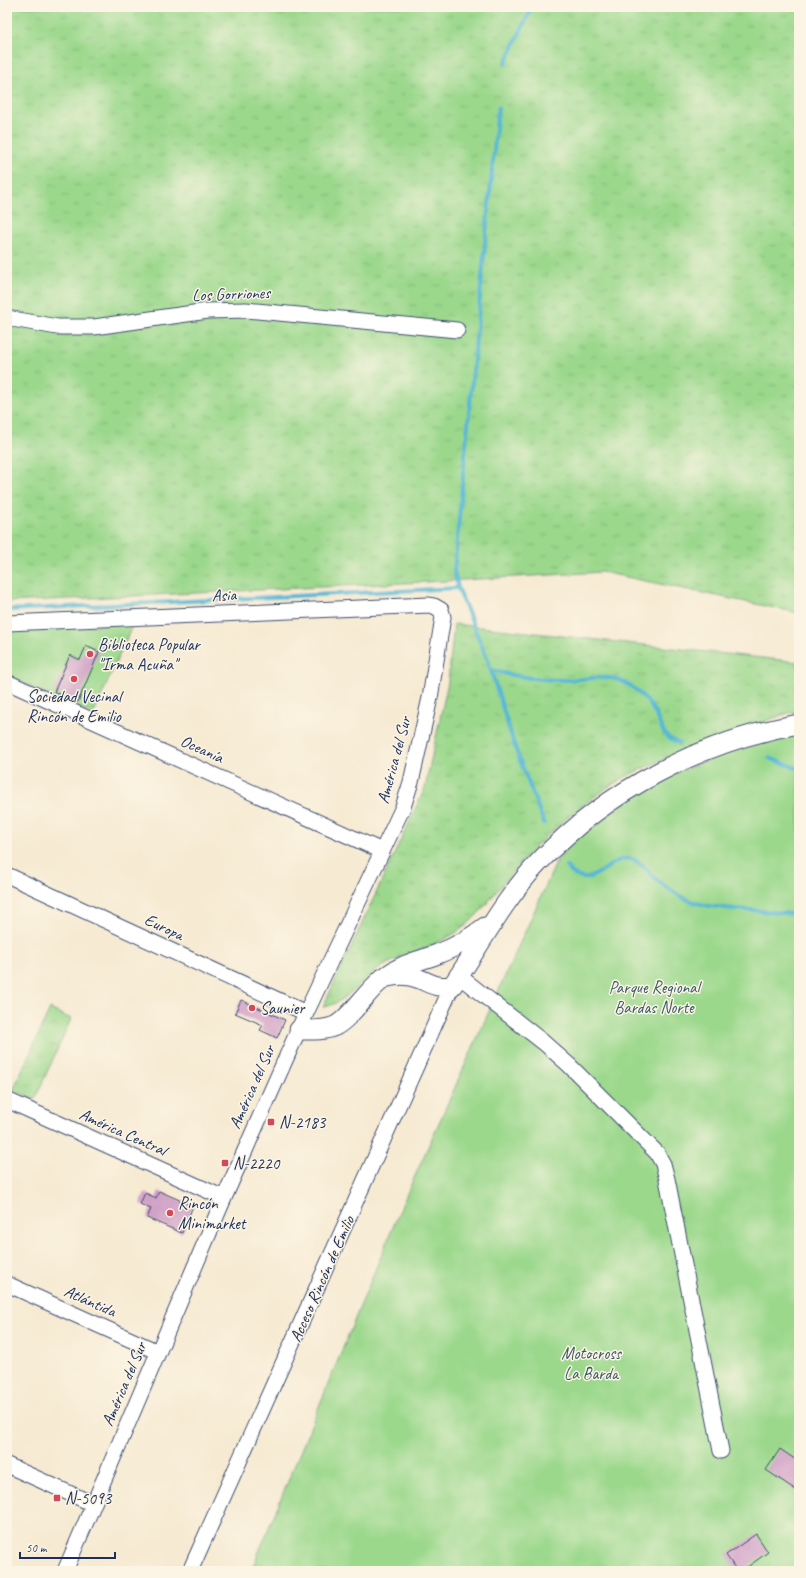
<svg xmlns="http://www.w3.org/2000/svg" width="806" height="1578" font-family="Caveat,sans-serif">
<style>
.grass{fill:url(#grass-tufts);stroke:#5b8475}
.park{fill:#9bd88c;stroke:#5b8475}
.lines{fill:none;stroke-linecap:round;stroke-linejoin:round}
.stream{stroke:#57b8d5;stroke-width:4}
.building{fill:#cf9dc6}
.minor-casing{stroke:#3c4b6f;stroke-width:17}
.major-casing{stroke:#3c4b6f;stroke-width:21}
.minor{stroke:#fff;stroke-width:15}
.major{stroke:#fff;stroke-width:19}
.poi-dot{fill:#d1495b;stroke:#fcf5e5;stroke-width:1.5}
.labels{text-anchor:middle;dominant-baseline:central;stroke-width:3;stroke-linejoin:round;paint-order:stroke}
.street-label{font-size:17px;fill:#1b2f5e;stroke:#fcf5e5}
.poi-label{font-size:17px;fill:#1b2f5e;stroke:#fcf5e5;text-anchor:start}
.park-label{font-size:17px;fill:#3b596a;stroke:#fcf5e5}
</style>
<defs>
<pattern id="grass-tufts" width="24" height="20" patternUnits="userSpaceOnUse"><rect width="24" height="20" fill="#9bd88c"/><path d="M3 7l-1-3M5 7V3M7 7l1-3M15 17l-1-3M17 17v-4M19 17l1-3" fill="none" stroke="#85ba7b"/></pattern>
</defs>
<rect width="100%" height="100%" fill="#fcf5e5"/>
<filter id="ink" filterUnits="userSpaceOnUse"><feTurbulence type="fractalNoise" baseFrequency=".025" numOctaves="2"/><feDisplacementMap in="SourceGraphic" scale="8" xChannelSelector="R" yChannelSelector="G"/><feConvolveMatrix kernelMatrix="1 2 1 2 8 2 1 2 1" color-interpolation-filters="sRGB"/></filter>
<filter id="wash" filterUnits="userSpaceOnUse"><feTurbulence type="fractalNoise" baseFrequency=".012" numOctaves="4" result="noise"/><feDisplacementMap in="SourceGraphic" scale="16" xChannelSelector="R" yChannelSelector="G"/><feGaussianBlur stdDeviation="0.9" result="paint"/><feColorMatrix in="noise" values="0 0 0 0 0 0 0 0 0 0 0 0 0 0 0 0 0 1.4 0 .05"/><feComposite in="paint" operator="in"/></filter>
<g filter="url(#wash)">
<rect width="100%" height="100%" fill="#f6ead2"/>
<g class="grass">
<path d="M 7,7 L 799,7 L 799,613 L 602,572 L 446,581 L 7,602 Z"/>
<path d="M 454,624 L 799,662 L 799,710 L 782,715 C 751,726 721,738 691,749 C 661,761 631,771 604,790 C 567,815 532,848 504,882 C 491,898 480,914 464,927 C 438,947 406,952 380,968 C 362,979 344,1005 323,1007 L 425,788 L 448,682 Z"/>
<path d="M 50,1009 L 71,1019 L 35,1099 L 13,1090 Z"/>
</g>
<g class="park">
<path d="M 133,624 L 93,715 L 7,676 L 7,628 Z"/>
<path d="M 799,731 L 799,1571 L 251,1571 L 405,1198 L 556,863 L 570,843 L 590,827 L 653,783 L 730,750 Z"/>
</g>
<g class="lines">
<g class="stream">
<path d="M 505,64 L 532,7"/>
<path d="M 498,108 L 454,571 L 458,588 L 488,661 L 516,750 L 544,823"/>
<path d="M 7,610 L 458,588"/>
<path d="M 491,670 C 516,677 541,680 567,680 C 583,680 605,674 621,681 C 634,686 647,699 654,711 C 662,726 661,737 679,743"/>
<path d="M 769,758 L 799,769"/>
<path d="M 566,866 C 590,899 609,853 632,859 C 645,863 651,877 662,884 C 668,889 676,893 682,897 C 703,908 728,908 751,910 C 767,911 783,914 799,914"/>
</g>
</g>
<g id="blocks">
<g class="building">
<path d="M 86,646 L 99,652 L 78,702 L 54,692 L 70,655 L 80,660 Z"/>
<path d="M 241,1000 L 285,1020 L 277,1038 L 260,1030 L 263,1025 L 235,1013 Z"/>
<path d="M 159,1191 L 193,1206 L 182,1233 L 147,1218 L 151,1209 L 140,1204 L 145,1193 L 156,1198 Z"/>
<path d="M 780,1449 L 799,1462 L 799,1492 L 766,1470 Z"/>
<path d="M 756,1534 L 768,1552 L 742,1571 L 737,1571 L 726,1555 Z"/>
</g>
</g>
</g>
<g filter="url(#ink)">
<use href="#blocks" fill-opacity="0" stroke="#3c4b6f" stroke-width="1"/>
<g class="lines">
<g class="minor-casing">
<g id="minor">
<path d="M 7,318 L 57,327 L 94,327 L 208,311 L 246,310 L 457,330"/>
<path d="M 7,623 L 429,605 L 434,606 L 441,610 L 443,617 L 430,698 L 411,782 L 403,807 L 306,1013 L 224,1198 L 65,1571"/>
<path d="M 7,682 L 382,851"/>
<path d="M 7,875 L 306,1013"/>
<path d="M 459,976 L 543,1042 L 569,1065 L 657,1153 L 663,1164 L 667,1179 L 721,1451"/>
<path d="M 7,1100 L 224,1198"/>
<path d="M 7,1284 L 158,1352"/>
<path d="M 7,1465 L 93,1504"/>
<path d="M 190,1571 L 452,986"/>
</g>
</g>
<g class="major-casing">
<g id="major">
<path d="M 383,978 C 392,976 400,974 409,976 C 427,979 431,989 452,986 C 481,944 504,899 539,862 C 607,790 702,741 799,724"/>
<path d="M 299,1030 C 310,1030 324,1031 335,1026 C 351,1018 367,990 385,977 C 405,962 419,962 440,953 C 456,947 471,938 485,927"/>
</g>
</g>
<use href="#minor" class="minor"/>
<use href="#major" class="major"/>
</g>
</g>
<g class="poi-dot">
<circle cx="90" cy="654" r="4"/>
<circle cx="74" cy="679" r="4"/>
<circle cx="252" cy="1008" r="4"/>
<rect x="267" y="1118" width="8" height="8" rx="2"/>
<rect x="221" y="1159" width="8" height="8" rx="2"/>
<circle cx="170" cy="1213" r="4"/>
<rect x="53" y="1494" width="8" height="8" rx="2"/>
</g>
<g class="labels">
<g class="street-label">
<text transform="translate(231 294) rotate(-2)">Los Gorriones</text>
<text transform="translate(224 595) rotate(-2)">Asia</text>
<text transform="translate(202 749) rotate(24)">Oceanía</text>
<text transform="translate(394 760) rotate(-75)">América del Sur</text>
<text transform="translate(164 927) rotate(25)">Europa</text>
<text transform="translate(252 1087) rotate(-66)">América del Sur</text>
<text transform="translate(123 1132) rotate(24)">América Central</text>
<text transform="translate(322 1279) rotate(-66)">Acceso Rincón de Emilio</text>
<text transform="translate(90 1301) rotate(24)">Atlántida</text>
<text transform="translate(124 1384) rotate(-67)">América del Sur</text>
</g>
<g class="poi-label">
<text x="98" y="644">Biblioteca Popular<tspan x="98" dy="20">"Irma Acuña"</tspan></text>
<text x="74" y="696" text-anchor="middle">Sociedad Vecinal<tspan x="74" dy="20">Rincón de Emilio</tspan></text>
<text x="260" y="1008">Saunier</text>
<text x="279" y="1122">N-2183</text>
<text x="233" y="1163">N-2220</text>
<text x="178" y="1203">Rincón<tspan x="178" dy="20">Minimarket</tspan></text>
<text x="65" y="1498">N-5093</text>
</g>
<g class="park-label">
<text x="654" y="987">Parque Regional<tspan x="654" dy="20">Bardas Norte</tspan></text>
<text x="591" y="1353">Motocross<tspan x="591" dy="20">La Barda</tspan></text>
</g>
</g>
<rect width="806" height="1578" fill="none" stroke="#fcf5e5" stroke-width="24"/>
<path d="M20 1552v6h95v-6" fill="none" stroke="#1b2f5e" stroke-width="2"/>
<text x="26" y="1552" font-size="12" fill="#1b2f5e" stroke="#fcf5e5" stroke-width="3" paint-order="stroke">50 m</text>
</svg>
